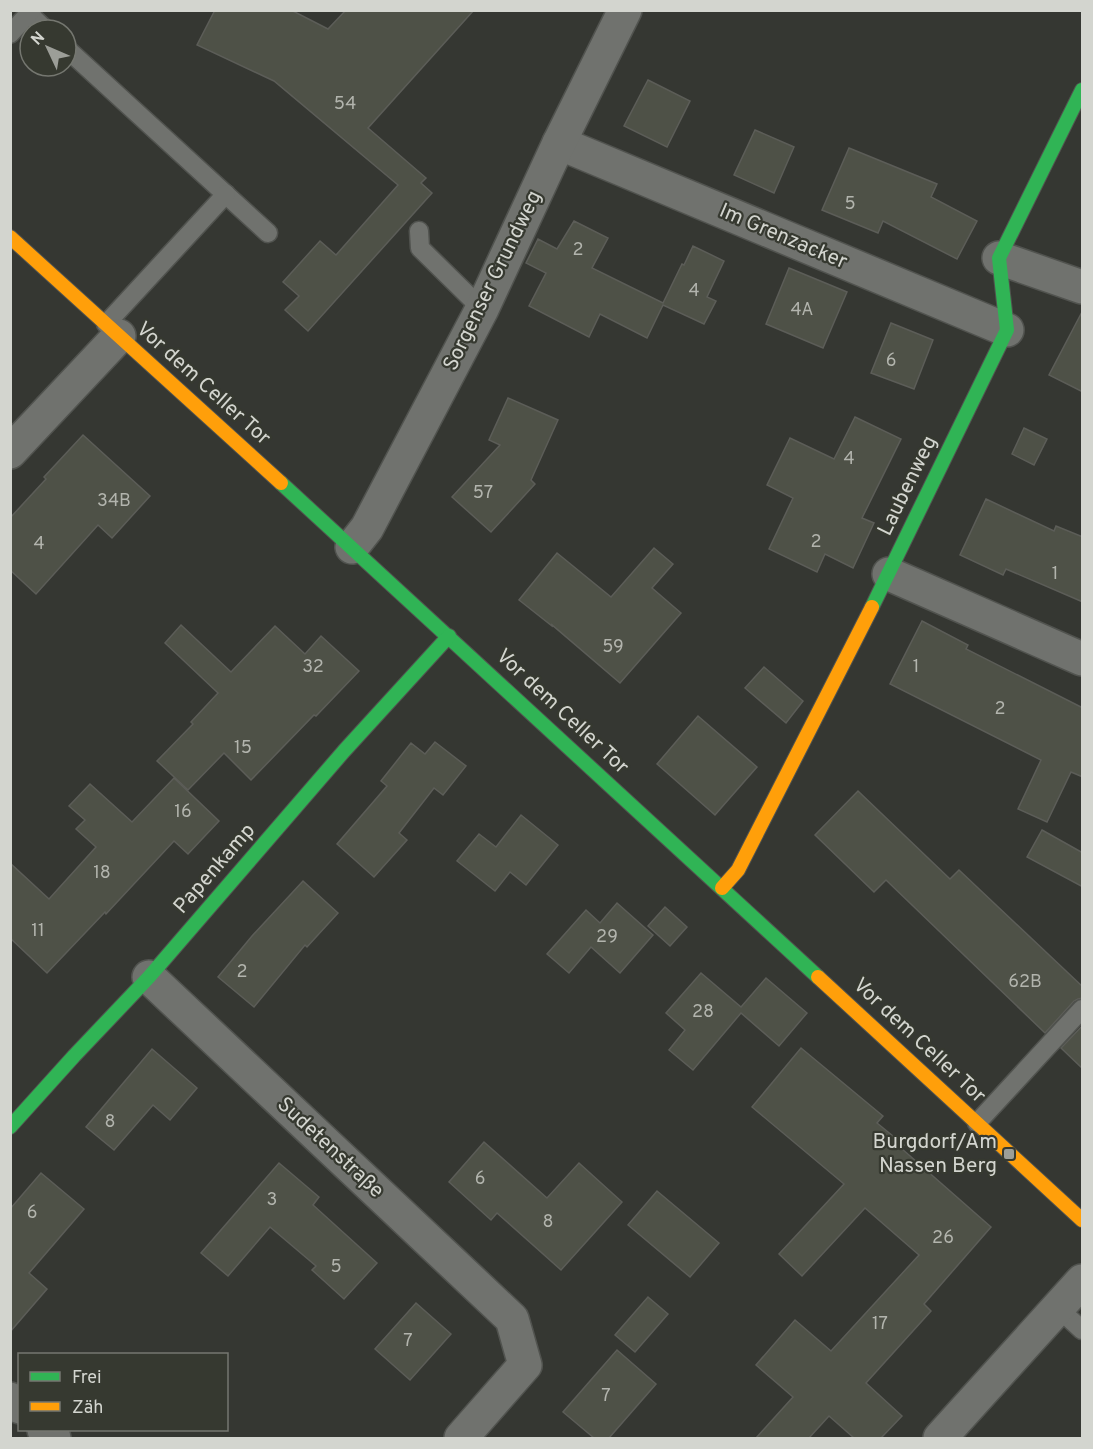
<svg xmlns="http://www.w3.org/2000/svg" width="1093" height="1449" font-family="Overpass,sans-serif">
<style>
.building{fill:#4e5147;stroke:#5c5d58;stroke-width:1.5}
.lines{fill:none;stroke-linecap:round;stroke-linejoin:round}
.lane-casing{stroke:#51534f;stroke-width:21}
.street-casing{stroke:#51534f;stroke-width:36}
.fast-casing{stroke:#51534f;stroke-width:16}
.slow-casing{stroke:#51534f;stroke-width:16}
.lane{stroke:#70726e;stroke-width:18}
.street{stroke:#70726e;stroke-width:33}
.fast{stroke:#30b455;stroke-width:14}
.slow{stroke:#ff9f0a;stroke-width:14}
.poi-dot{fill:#9c9e98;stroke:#363930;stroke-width:2}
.labels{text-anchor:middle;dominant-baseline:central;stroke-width:4.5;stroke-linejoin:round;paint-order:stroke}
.number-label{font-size:18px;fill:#b2b4ad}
.street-label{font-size:21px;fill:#d3d5cf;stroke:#363930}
.poi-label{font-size:21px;fill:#d3d5cf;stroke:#363930;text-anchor:end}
</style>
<rect width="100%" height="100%" fill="#353732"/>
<g class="building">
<path d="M 215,10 L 291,10 L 328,29 L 346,10 L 474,10 L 368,128 L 426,178 L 421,183 L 432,193 L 308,331 L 285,310 L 299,296 L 283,282 L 320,241 L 336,255 L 398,185 L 274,81 L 197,45 Z"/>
<path d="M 648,80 L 690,101 L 667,147 L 624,126 Z"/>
<path d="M 755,130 L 794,147 L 774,193 L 734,175 Z"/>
<path d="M 849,148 L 937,184 L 931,197 L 977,221 L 957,259 L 883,221 L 878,233 L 822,210 Z"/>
<path d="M 574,221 L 608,238 L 592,268 L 663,303 L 682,264 L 684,265 L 693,246 L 724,261 L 707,297 L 716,301 L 704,324 L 663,305 L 647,338 L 600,314 L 589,337 L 529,306 L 546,273 L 526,263 L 538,239 L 557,249 Z"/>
<path d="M 789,268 L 847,292 L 823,348 L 766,324 Z"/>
<path d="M 1083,310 L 1083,392 L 1049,375 Z"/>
<path d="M 891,323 L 933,340 L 914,389 L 871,373 Z"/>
<path d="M 508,398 L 558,420 L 531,480 L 535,484 L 491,532 L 452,497 L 500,445 L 489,440 Z"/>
<path d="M 855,417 L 901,439 L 862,518 L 874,523 L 853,568 L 825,554 L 817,572 L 769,549 L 793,498 L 767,485 L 790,438 L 834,459 Z"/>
<path d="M 1024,428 L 1047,439 L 1034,465 L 1012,454 Z"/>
<path d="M 83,435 L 150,496 L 112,538 L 98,525 L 36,594 L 10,570 L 10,518 L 46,479 L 44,477 Z"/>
<path d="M 986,499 L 1054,531 L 1056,526 L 1083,537 L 1083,602 L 1006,569 L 1003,575 L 960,555 Z"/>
<path d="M 654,548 L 673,564 L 652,588 L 681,613 L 620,683 L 552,625 L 552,626 L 519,600 L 557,553 L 611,597 Z"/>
<path d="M 922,621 L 968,645 L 966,649 L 1083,708 L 1083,777 L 1071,772 L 1047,822 L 1018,809 L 1041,760 L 890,684 Z"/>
<path d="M 181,625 L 231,672 L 275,626 L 305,654 L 321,636 L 359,671 L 316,716 L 314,715 L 251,780 L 224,753 L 188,790 L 157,761 L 193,724 L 191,722 L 218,693 L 165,643 Z"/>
<path d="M 764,667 L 803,701 L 786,723 L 745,688 Z"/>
<path d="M 698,716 L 757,767 L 715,815 L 657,764 Z"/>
<path d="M 435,742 L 466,766 L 443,795 L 434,788 L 399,833 L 407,840 L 374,877 L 337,844 L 387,786 L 381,781 L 411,743 L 425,754 Z"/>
<path d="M 174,778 L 219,821 L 188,854 L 174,841 L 106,914 L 105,912 L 47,973 L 10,938 L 10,863 L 49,899 L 96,847 L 76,829 L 85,820 L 69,806 L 90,784 L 132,822 Z"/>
<path d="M 858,791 L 950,879 L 959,870 L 1083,987 L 1083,998 L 1078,999 L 1074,1001 L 1045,1033 L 886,880 L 874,892 L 815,835 Z"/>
<path d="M 521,815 L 558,845 L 526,885 L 510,872 L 495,891 L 457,861 L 479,834 L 496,847 Z"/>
<path d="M 1042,830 L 1083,853 L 1083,887 L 1027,857 Z"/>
<path d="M 303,881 L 338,913 L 307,947 L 305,945 L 254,1007 L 218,977 L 252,936 Z"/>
<path d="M 617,903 L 653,935 L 620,973 L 591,947 L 569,973 L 547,954 L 586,910 L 600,923 Z"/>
<path d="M 665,907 L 687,927 L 670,946 L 648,926 Z"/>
<path d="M 701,973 L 741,1007 L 766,978 L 807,1013 L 779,1046 L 741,1013 L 693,1070 L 669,1050 L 685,1030 L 666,1013 Z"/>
<path d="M 1083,1025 L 1083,1069 L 1061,1048 Z"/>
<path d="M 801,1048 L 883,1116 L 877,1123 L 904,1145 L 901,1148 L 991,1227 L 924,1304 L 931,1311 L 866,1383 L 902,1416 L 881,1438 L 854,1438 L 829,1416 L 809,1438 L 756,1438 L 793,1397 L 756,1365 L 795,1320 L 831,1351 L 919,1255 L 865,1208 L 802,1276 L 779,1254 L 844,1184 L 752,1107 Z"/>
<path d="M 152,1049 L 197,1088 L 170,1120 L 153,1105 L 114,1150 L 86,1127 Z"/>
<path d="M 484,1142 L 547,1198 L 579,1163 L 622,1202 L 561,1270 L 497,1213 L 491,1220 L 449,1182 Z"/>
<path d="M 279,1163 L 319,1197 L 313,1205 L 377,1263 L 344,1299 L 312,1270 L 316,1266 L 270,1227 L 228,1276 L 201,1253 Z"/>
<path d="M 41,1173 L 84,1209 L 29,1273 L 47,1289 L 10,1332 L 10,1209 Z"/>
<path d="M 657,1191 L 719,1243 L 690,1277 L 628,1225 Z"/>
<path d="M 648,1297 L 668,1314 L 635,1352 L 615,1335 Z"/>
<path d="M 416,1303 L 451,1334 L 410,1380 L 375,1349 Z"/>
<path d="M 617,1350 L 656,1384 L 609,1438 L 594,1438 L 563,1412 Z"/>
</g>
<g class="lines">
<g class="lane-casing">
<g id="lane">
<path d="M 29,14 L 46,30"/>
<path d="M 10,34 L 32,10"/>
<path d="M 66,48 L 268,233"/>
<path d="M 419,231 L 420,248 L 482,309"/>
<path d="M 106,324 L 226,194"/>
<path d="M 977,1123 L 1082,1009"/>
<path d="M 1058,1308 L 1082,1330"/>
</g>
</g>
<g class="street-casing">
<g id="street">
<path d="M 559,143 L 1007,330"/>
<path d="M 999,258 L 1082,287"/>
<path d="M 10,452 L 119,336"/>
<path d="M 352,547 L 367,528 L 482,309 L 559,143 L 625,10"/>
<path d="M 889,574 L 1082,659"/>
<path d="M 149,977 L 512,1319 L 525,1365 L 461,1438"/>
<path d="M 10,1399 L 20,1407"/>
<path d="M 44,1430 L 54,1438"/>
<path d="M 940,1438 L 1082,1281"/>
</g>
</g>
<g class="fast-casing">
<g id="fast">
<path d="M 281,483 L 818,977"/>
<path d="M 872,607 L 1007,330 L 999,258 L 1082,90"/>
<path d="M 10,1127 L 74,1056 L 149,977 L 344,751 L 449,636"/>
</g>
</g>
<g class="slow-casing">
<g id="slow">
<path d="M 10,237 L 281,483"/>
<path d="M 722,888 L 738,870 L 872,607"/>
<path d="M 818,977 L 1082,1220"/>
</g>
</g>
<use href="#lane" class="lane"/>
<use href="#street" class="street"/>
<use href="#fast" class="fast"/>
<use href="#slow" class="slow"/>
</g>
<rect class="poi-dot" x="1003" y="1148" width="12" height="12" rx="3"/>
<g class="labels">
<g class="number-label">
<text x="345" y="104">54</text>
<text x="850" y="204">5</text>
<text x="578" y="250">2</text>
<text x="694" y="291">4</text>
<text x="802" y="310">4A</text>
<text x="891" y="361">6</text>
<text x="849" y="459">4</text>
<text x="483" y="493">57</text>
<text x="114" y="501">34B</text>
<text x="816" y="542">2</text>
<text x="39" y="544">4</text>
<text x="1055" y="574">1</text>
<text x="613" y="647">59</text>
<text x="313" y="667">32</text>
<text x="916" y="667">1</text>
<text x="1000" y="709">2</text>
<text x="243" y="748">15</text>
<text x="183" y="812">16</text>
<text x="102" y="873">18</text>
<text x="38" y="931">11</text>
<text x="607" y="937">29</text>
<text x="242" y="972">2</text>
<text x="1025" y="982">62B</text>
<text x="703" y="1012">28</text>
<text x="110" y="1122">8</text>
<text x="480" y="1179">6</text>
<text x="272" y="1200">3</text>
<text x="32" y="1213">6</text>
<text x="548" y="1222">8</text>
<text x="943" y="1238">26</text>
<text x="336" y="1267">5</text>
<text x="880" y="1324">17</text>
<text x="408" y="1341">7</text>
<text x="606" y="1396">7</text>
</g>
<g class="street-label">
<text transform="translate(783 237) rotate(23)">Im Grenzacker</text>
<text transform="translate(493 281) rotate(-64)">Sorgenser Grundweg</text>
<text transform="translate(203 384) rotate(42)">Vor dem Celler Tor</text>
<text transform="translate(908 486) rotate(-64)">Laubenweg</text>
<text transform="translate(562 712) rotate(43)">Vor dem Celler Tor</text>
<text transform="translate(215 869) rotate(-49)">Papenkamp</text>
<text transform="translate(919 1041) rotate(43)">Vor dem Celler Tor</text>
<text transform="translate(330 1148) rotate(43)">Sudetenstraße</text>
</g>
<g class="poi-label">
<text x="997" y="1142">Burgdorf/Am<tspan x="997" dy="24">Nassen Berg</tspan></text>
</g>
</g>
<rect width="1093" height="1449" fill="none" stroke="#d3d5cf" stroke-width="24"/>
<rect x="18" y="1353" width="210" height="78" fill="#363930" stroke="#757770" stroke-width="1.5"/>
<rect x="30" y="1372" width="30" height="9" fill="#30b455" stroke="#757770" stroke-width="1.5"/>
<text x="72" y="1383" font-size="18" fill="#d3d5cf">Frei</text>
<rect x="30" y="1402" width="30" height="9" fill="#ff9f0a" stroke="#757770" stroke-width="1.5"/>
<text x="72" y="1413" font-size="18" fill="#d3d5cf">Zäh</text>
<g transform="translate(48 48) rotate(314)"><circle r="28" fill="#363930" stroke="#757770" stroke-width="1.5"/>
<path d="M0-4.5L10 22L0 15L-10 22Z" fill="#9c9e98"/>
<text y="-9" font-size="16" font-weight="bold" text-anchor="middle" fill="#d3d5cf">N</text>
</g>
</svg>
